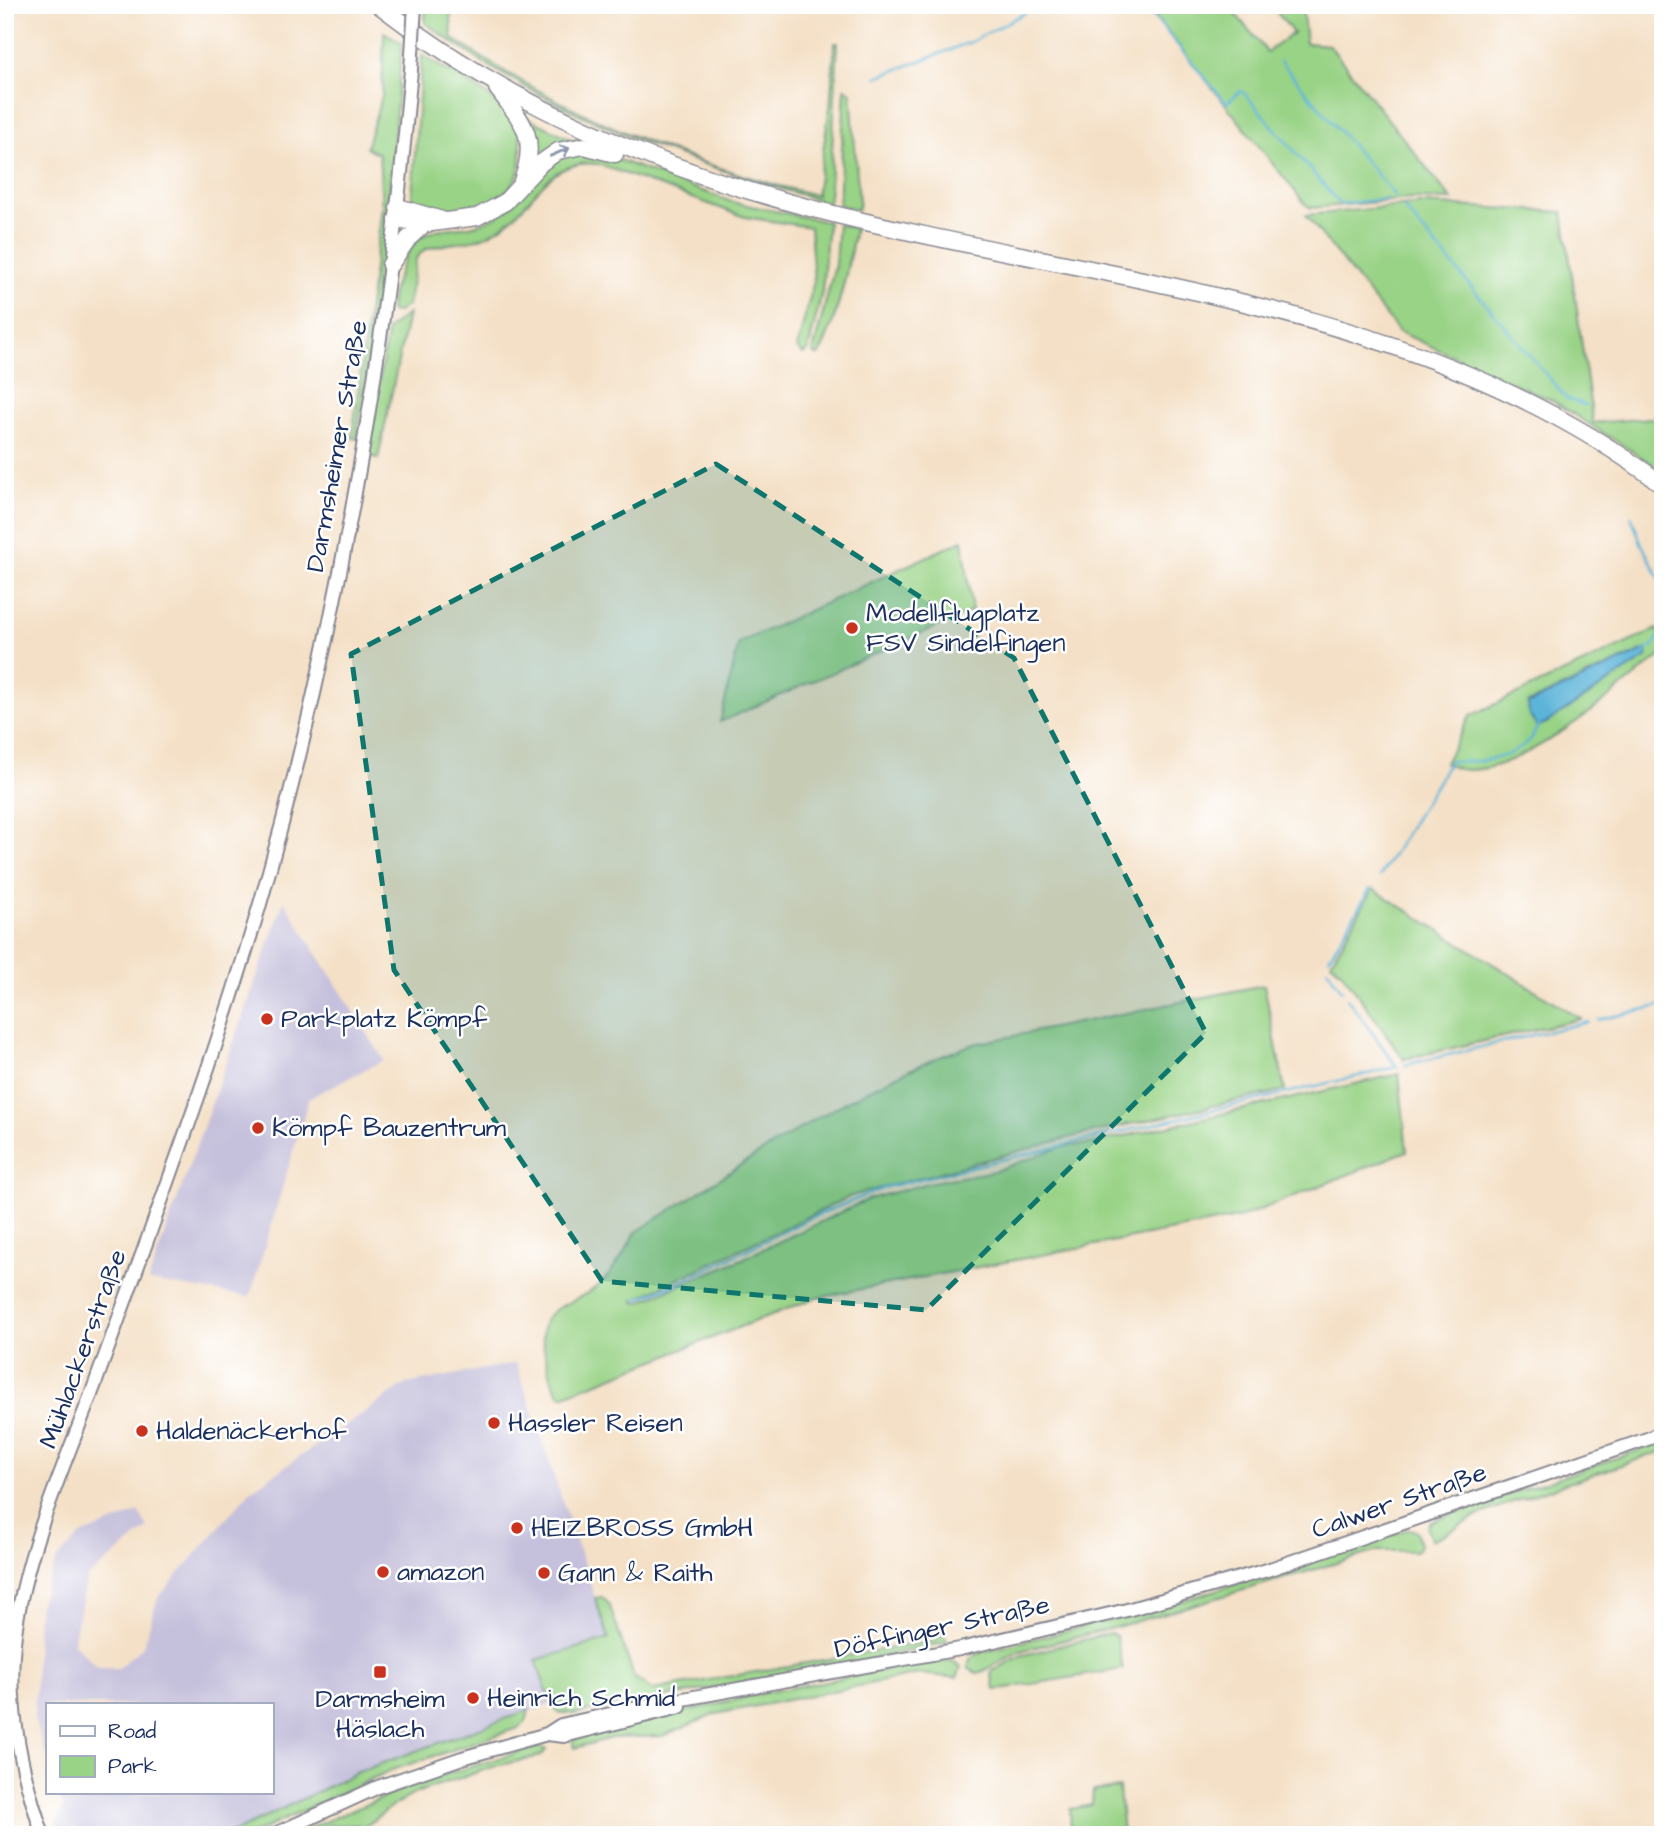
<svg xmlns="http://www.w3.org/2000/svg" width="1668" height="1840" font-family="'Architects Daughter',sans-serif">
<style>
.industrial{fill:#c5c0db}
.green{fill:#99d386;stroke:#5a8172;stroke-width:2;fill-rule:evenodd}
.water{fill:#5cb4d9;stroke:#3c729c;stroke-width:2}
.lines{fill:none;stroke-linecap:round;stroke-linejoin:round}
.stream{stroke:#5cb4d9;stroke-width:2.5}
.secondary-casing{stroke:#888892;stroke-width:16}
.highway-casing{stroke:#888892;stroke-width:19}
.secondary{stroke:#fff;stroke-width:12}
.highway{stroke:#fff;stroke-width:16}
.secondary-bridge-casing{stroke:#888892;stroke-width:16;stroke-linecap:butt}
.secondary-bridge{stroke:#fff;stroke-width:12}
.oneway{stroke:#8d97ae}
.marked{fill:#0f766e;fill-opacity:0.2;stroke:#0f766e;stroke-width:5;stroke-dasharray:14 9;stroke-linejoin:round}
.poi-dot{fill:#c8321e;stroke:#fff;stroke-width:2.5}
.labels{text-anchor:middle;dominant-baseline:central;stroke-width:5;stroke-linejoin:round;paint-order:stroke}
.street-label{font-size:26px;fill:#1b2f5e;stroke:#fff}
.poi-label{font-size:26px;fill:#1b2f5e;stroke:#fff;text-anchor:start}
</style>
<rect width="100%" height="100%" fill="#fff"/>
<filter id="ink" filterUnits="userSpaceOnUse"><feTurbulence type="fractalNoise" baseFrequency=".0143" numOctaves="2"/><feDisplacementMap in="SourceGraphic" scale="14" xChannelSelector="R" yChannelSelector="G"/><feConvolveMatrix kernelMatrix="1 2 1 2 8 2 1 2 1" color-interpolation-filters="sRGB"/></filter>
<filter id="wash" filterUnits="userSpaceOnUse"><feTurbulence type="fractalNoise" baseFrequency=".00686" numOctaves="4" result="noise"/><feDisplacementMap in="SourceGraphic" scale="28" xChannelSelector="R" yChannelSelector="G"/><feGaussianBlur stdDeviation="1.57" result="paint"/><feColorMatrix in="noise" values="0 0 0 0 0 0 0 0 0 0 0 0 0 0 0 0 0 1.4 0 .05"/><feComposite in="paint" operator="in"/></filter>
<g filter="url(#wash)">
<rect width="100%" height="100%" fill="#f4e0c6"/>
<g class="industrial">
<path d="M 284,901 L 384,1060 L 309,1098 L 250,1297 L 148,1281 Z"/>
<path d="M 516,1363 L 609,1639 L 537,1660 L 551,1704 L 358,1772 L 228,1835 L 61,1835 L 56,1824 L 63,1807 L 58,1793 L 271,1793 L 271,1705 L 47,1705 L 47,1759 L 34,1718 L 38,1608 L 57,1559 L 81,1535 L 139,1512 L 148,1528 L 87,1578 L 73,1643 L 97,1667 L 118,1669 L 143,1646 L 158,1598 L 251,1490 L 406,1384 Z"/>
</g>
<g class="green">
<path d="M 426,5 L 450,5 L 452,38 C 561,112 687,165 816,195 L 830,107 L 835,43 L 838,43 L 829,203 C 680,160 551,116 425,23 Z"/>
<path d="M 1146,5 L 1228,5 L 1267,52 L 1293,33 L 1271,5 L 1302,5 L 1306,43 L 1329,45 L 1452,200 L 1412,199 L 1311,208 L 1306,205 Z"/>
<path d="M 384,32 L 402,43 L 385,242 L 357,439 L 352,438 L 382,207 L 379,154 L 366,148 L 382,96 Z"/>
<path d="M 422,55 C 448,72 486,90 508,111 C 519,122 520,132 521,145 C 522,160 521,174 511,186 C 493,209 428,230 412,197 Z"/>
<path d="M 845,88 L 851,92 L 859,203 L 857,210 L 839,205 Z"/>
<path d="M 528,118 L 575,141 L 534,165 Z"/>
<path d="M 573,151 L 608,156 L 732,202 L 828,222 L 822,292 L 808,351 L 803,354 L 797,348 L 814,281 L 810,227 L 745,217 L 598,164 C 543,158 536,208 493,232 C 472,245 446,241 424,250 L 416,258 L 408,305 L 397,313 L 391,312 C 388,302 394,287 398,276 C 421,205 453,244 500,214 C 520,202 528,181 545,167 C 553,161 564,156 573,151 Z"/>
<path d="M 1422,204 L 1563,212 L 1593,423 L 1663,417 L 1663,471 L 1551,400 L 1399,332 L 1306,215 Z"/>
<path d="M 838,224 L 855,228 C 848,269 838,318 819,355 L 816,355 L 813,352 L 835,265 Z"/>
<path d="M 408,314 L 378,459 L 367,453 L 388,329 Z"/>
<path d="M 963,540 L 972,611 L 720,722 L 739,643 Z"/>
<path d="M 1657,629 L 1663,643 L 1663,654 C 1620,687 1498,799 1445,763 L 1470,716 ZM 1646,649 L 1646,657 L 1537,727 L 1528,703 Z"/>
<path d="M 1373,889 L 1581,1019 L 1404,1059 L 1341,971 L 1331,962 Z"/>
<path d="M 1264,985 L 1285,1090 L 1072,1137 L 851,1196 L 634,1300 L 637,1303 L 740,1260 L 869,1199 L 932,1182 L 995,1171 L 1061,1147 L 1089,1144 L 1399,1074 L 1407,1151 L 1242,1217 L 815,1298 L 562,1396 C 551,1386 550,1371 546,1357 C 531,1302 567,1311 599,1285 C 615,1271 626,1250 636,1232 C 745,1164 852,1086 974,1044 Z"/>
<path d="M 1663,1442 L 1663,1451 C 1605,1471 1546,1489 1489,1511 C 1470,1518 1446,1535 1431,1540 L 1427,1528 L 1429,1523 L 1439,1518 Z"/>
<path d="M 1409,1529 L 1417,1531 L 1420,1546 L 1416,1551 L 1378,1551 L 1117,1627 L 1020,1651 L 978,1674 L 968,1668 L 970,1658 L 985,1651 L 1172,1604 Z"/>
<path d="M 602,1597 L 609,1604 L 634,1677 L 652,1690 L 932,1641 L 943,1634 L 948,1642 L 862,1661 L 574,1714 L 558,1712 L 551,1704 L 536,1660 L 609,1639 L 595,1598 Z"/>
<path d="M 1110,1633 L 1116,1636 L 1123,1669 L 995,1690 L 991,1672 L 1020,1656 Z"/>
<path d="M 953,1661 L 961,1667 L 957,1678 L 919,1674 L 716,1714 L 662,1736 L 611,1738 L 575,1748 L 573,1738 L 763,1693 L 915,1664 Z"/>
<path d="M 529,1710 L 526,1722 L 518,1728 L 389,1771 L 251,1835 L 228,1835 L 358,1772 Z"/>
<path d="M 540,1746 L 546,1750 L 541,1756 L 496,1766 L 418,1792 L 391,1807 L 367,1825 L 333,1825 L 293,1835 L 420,1782 Z"/>
<path d="M 1119,1788 L 1123,1835 L 1071,1835 L 1070,1809 L 1092,1805 L 1093,1791 Z"/>
</g>
<path class="water" d="M 1647,649 L 1647,657 L 1548,722 L 1537,727 L 1529,715 L 1528,704 Z"/>
<g class="lines">
<g class="stream">
<path d="M 1144,5 L 1226,103 L 1241,91 L 1245,94 L 1340,204 L 1387,199"/>
<path d="M 1280,61 L 1396,197"/>
<path d="M 877,77 L 971,42 L 1039,5"/>
<path d="M 1404,208 L 1567,399 L 1585,405"/>
<path d="M 1631,516 L 1642,545 L 1663,585"/>
<path d="M 1644,651 L 1654,646 L 1663,627"/>
<path d="M 1380,876 L 1450,761 C 1475,763 1512,760 1530,740 C 1534,736 1535,729 1539,725"/>
<path d="M 1329,958 L 1370,889"/>
<path d="M 1327,968 L 1342,991"/>
<path d="M 1598,1020 L 1663,1005"/>
<path d="M 1405,1065 L 1588,1022"/>
<path d="M 637,1299 L 681,1282 L 813,1217 L 886,1187 L 1397,1067 L 1347,998"/>
</g>
</g>
</g>
<g filter="url(#ink)">
<g class="lines">
<g class="secondary-casing">
<g id="secondary">
<path d="M 547,1734 L 564,1736 L 680,1707"/>
<path d="M 43,1835 C 23,1778 9,1716 13,1655 C 19,1563 63,1470 95,1384 C 154,1220 216,1058 264,890 C 339,623 387,346 411,70"/>
<path d="M 273,1835 L 378,1787 L 462,1758 L 547,1734 L 561,1725 L 650,1705 L 960,1649 L 1127,1610 L 1267,1570 L 1650,1438 L 1663,1431"/>
</g>
</g>
<g class="highway-casing">
<g id="highway">
<path d="M 379,5 C 508,105 654,167 810,208 C 1100,284 1415,298 1663,485"/>
<path d="M 497,88 C 522,122 539,136 522,181"/>
<path d="M 398,207 L 442,220"/>
<path d="M 397,219 L 424,224 L 477,217 L 505,202 L 541,163 L 558,151 L 584,146 L 615,154"/>
<path d="M 390,265 L 408,239 L 424,224"/>
</g>
</g>
<use href="#secondary" class="secondary"/>
<use href="#highway" class="highway"/>
<g class="secondary-bridge-casing">
<path id="secondary-bridge" d="M 411,70 L 415,5"/>
</g>
<use href="#secondary-bridge" class="secondary-bridge"/>
</g>
<defs><path id="oneway-shaft" d="M-6 0H5M1.5-3L5.5 0L1.5 3" fill="none" stroke-width="1.6" stroke-linecap="round" stroke-linejoin="round" transform="scale(1.75)"/></defs>
<use class="oneway" href="#oneway-shaft" transform="translate(560 152) rotate(-23)"/>
</g>
<path class="marked" d="M 716,464 L 1014,658 L 1206,1033 L 926,1310 L 602,1281 L 394,970 L 351,654 Z"/>
<g class="poi-dot">
<circle cx="852" cy="628" r="7"/>
<circle cx="267" cy="1019" r="7"/>
<circle cx="258" cy="1128" r="7"/>
<circle cx="494" cy="1423" r="7"/>
<circle cx="142" cy="1431" r="7"/>
<circle cx="517" cy="1528" r="7"/>
<circle cx="383" cy="1572" r="7"/>
<circle cx="544" cy="1573" r="7"/>
<rect x="373" y="1665" width="14" height="14" rx="3.5"/>
<circle cx="473" cy="1698" r="7"/>
</g>
<g class="labels">
<g class="street-label">
<text transform="translate(337 446) rotate(-80)">Darmsheimer Straße</text>
<text transform="translate(83 1349) rotate(-70)">Mühlackerstraße</text>
<text transform="translate(1399 1501) rotate(-19)">Calwer Straße</text>
<text transform="translate(942 1627) rotate(-12)">Döffinger Straße</text>
</g>
<g class="poi-label">
<text x="866" y="613">Modellflugplatz<tspan x="866" dy="30">FSV Sindelfingen</tspan></text>
<text x="281" y="1019">Parkplatz Kömpf</text>
<text x="272" y="1128">Kömpf Bauzentrum</text>
<text x="508" y="1423">Hassler Reisen</text>
<text x="156" y="1431">Haldenäckerhof</text>
<text x="531" y="1528">HEIZBROSS GmbH</text>
<text x="397" y="1572">amazon</text>
<text x="558" y="1573">Gann &amp; Raith</text>
<text x="487" y="1698">Heinrich Schmid</text>
<text x="380" y="1699" text-anchor="middle">Darmsheim<tspan x="380" dy="30">Häslach</tspan></text>
</g>
</g>
<rect width="1668" height="1840" fill="none" stroke="#fff" stroke-width="28"/>
<rect x="46" y="1703" width="228" height="91" fill="#ffffff" stroke="#a4acbf" stroke-width="2"/>
<rect x="60" y="1726" width="35" height="10" fill="#ffffff" stroke="#a4acbf" stroke-width="2"/>
<text x="108" y="1738" font-size="21" fill="#1b2f5e">Road</text>
<rect x="60" y="1756" width="35" height="21" fill="#99d386" stroke="#a4acbf" stroke-width="2"/>
<text x="108" y="1773" font-size="21" fill="#1b2f5e">Park</text>
</svg>
